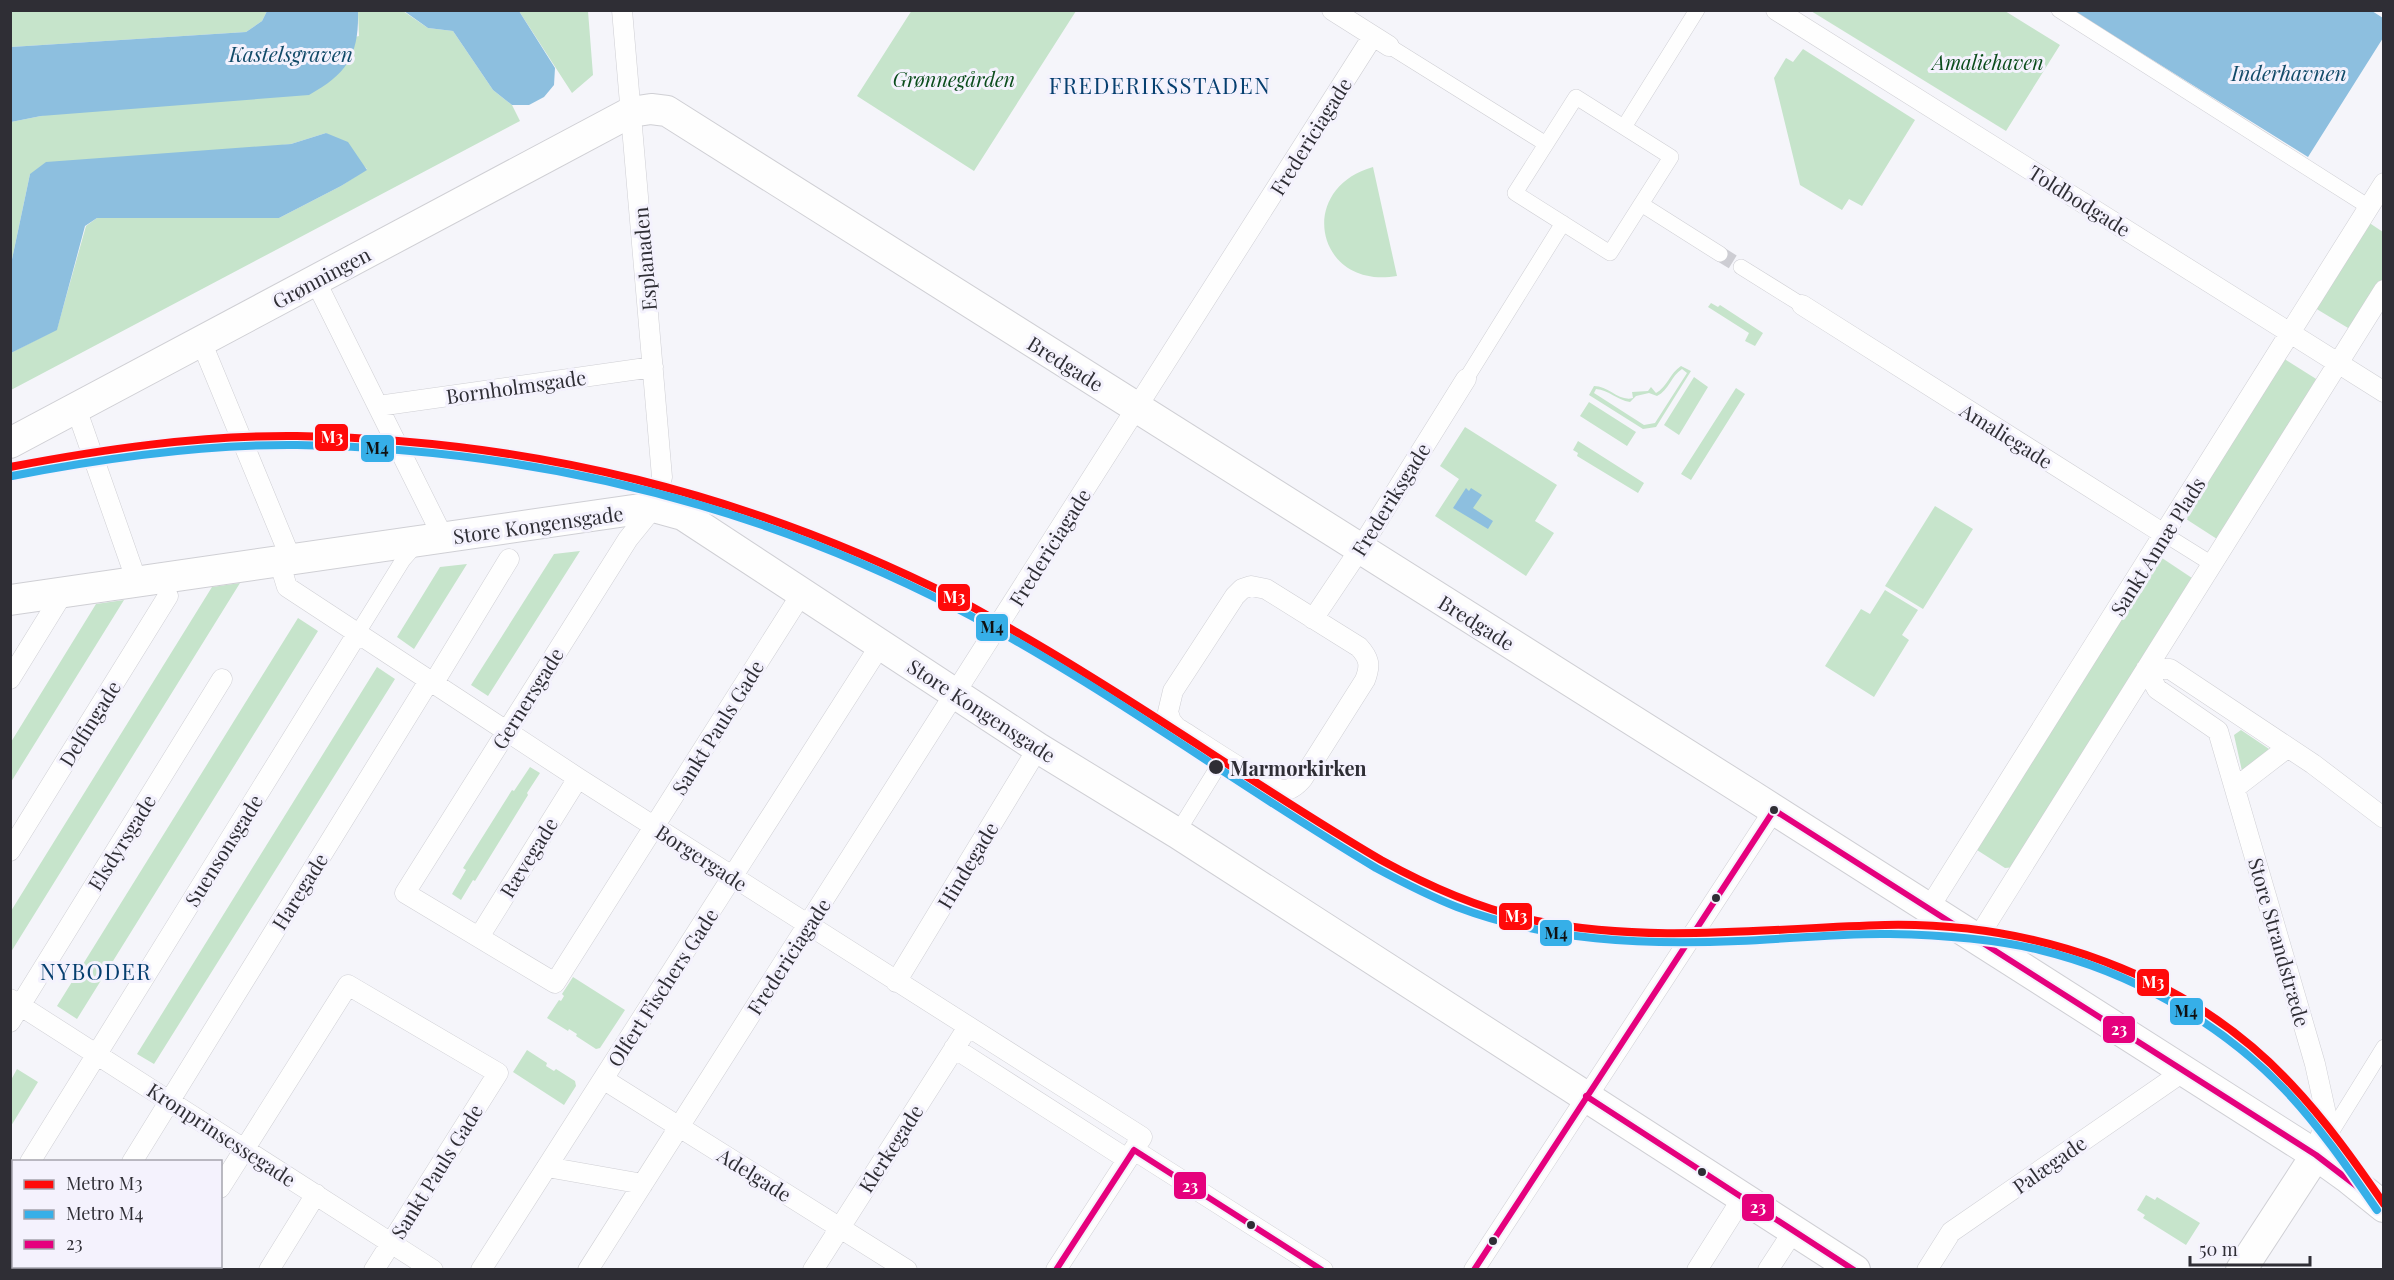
<svg xmlns="http://www.w3.org/2000/svg" width="2394" height="1280" viewBox="0 0 2394 1280" font-family="'Playfair Display',serif">
	<style>
		.green { fill: #c6e4cb; fill-rule: evenodd }
		.water { fill: #8dbfdf }
		.lines { fill: none; stroke-linecap: round; stroke-linejoin: round }
		.pedestrian-tunnel { stroke: #cdcdd3; stroke-width: 15; stroke-dasharray: 15 8; stroke-linecap: butt }
		.pedestrian-casing { stroke: #cfcfd4; stroke-width: 16 }
		.minor-casing { stroke: #cfcfd4; stroke-width: 21 }
		.primary-casing { stroke: #cfcfd4; stroke-width: 32 }
		.pedestrian { stroke: #fefefe; stroke-width: 15 }
		.minor { stroke: #fefefe; stroke-width: 20 }
		.primary { stroke: #fefefe; stroke-width: 30 }
		.bus-1-casing { stroke: #f4f2fd; stroke-width: 10 }
		.bus-1 { stroke: #e5007d; stroke-width: 6 }
		.metro-1-casing { stroke: #f4f2fd; stroke-width: 12 }
		.metro-2-casing { stroke: #f4f2fd; stroke-width: 12 }
		.metro-1 { stroke: #ff0a0a; stroke-width: 8 }
		.metro-2 { stroke: #36afe8; stroke-width: 8 }
		.stop-dot { fill: #2f2e35; stroke: #f4f2fd; stroke-width: 2 }
		.labels { text-anchor: middle; dominant-baseline: central; stroke-width: 6; stroke-linejoin: round; paint-order: stroke }
		.park-label { font-size: 20px; font-style: italic; fill: #0a4c1b; stroke: #f4f2fd }
		.street-label { font-size: 20px; fill: #2f2e35; stroke: #f4f2fd }
		.stop-label { font-size: 20px; font-weight: bold; fill: #2f2e35; stroke: #f4f2fd; text-anchor: start }
		.water-label { font-size: 21px; font-style: italic; fill: #124b69; stroke: #f4f2fd }
		.quarter-label { font-size: 22px; letter-spacing: 1.5px; fill: #063f6f; stroke: #f4f2fd }
		.line-badge { stroke: #f4f2fd; stroke-width: 2 }
		.badge-label { font-size: 16px; text-anchor: middle; font-weight: bold; fill: #fff }
		.pale-badge-label { font-size: 16px; text-anchor: middle; font-weight: bold; fill: #111 }
	</style>
	<rect width="100%" height="100%" fill="#f5f5fa"/>
	<path class="green" d="M912 10 1076 11 974 171 857 96Z
		M11 11H267L262 21 246 32 11 47Z
		M358 11H403L428 28 453 31 493 90 512 105 520 121 11 390V353L57 329 86 226 97 218H279L341 186 367 169 326 133 291 144 30 174 11 264V122L41 116 359 36Z
		M519 11H588L593 75 572 93Z
		M1811 11H2005L2060 45 2006 131Z
		M1803 49 1915 120 1862 206 1849 199 1842 210 1800 185 1774 78 1786 58 1793 62Z
		M1373 167 1397 276C1316 290 1295 189 1373 167Z
		M2368 222 2383 232V282L2353 331 2315 308Z
		M1711 303 1718 307 1720 305 1763 333 1755 346 1745 341 1749 333 1708 307Z
		M2283 358 2321 382 2217 539 2186 519 2184 512Z
		M1681 366 1691 371 1656 427 1643 429 1589 395 1594 386C1609 386 1619 402 1633 398L1632 392 1648 391 1651 387 1656 393C1667 387 1670 373 1681 366ZM1682 369 1687 373 1655 423 1644 425 1594 393 1596 389C1609 390 1617 400 1630 402L1636 396 1649 393 1657 396C1669 390 1671 376 1682 369Z
		M1694 377 1708 387 1679 435 1664 425Z
		M1736 388 1745 394 1691 480 1681 474Z
		M1589 402 1636 432 1627 446 1580 416Z
		M1465 427 1557 485 1535 521 1554 533 1526 576 1435 516 1459 479 1440 466Z
		M1578 441 1644 483 1638 493 1577 456 1578 453 1573 450Z
		M1935 506 1973 529 1923 609 1885 586Z
		M580 551 488 696 471 685 554 554Z
		M2162 558 2192 578 2015 867 2005 868 1977 850V844L2155 559Z
		M467 564 414 649 397 637 440 567Z
		M240 583 11 952V911L212 587Z
		M1885 590 1918 610 1902 635 1909 640 1874 697 1825 666 1861 609 1870 614Z
		M124 600 11 782V742L96 604Z
		M298 618 318 631 77 1019 57 1006Z
		M377 667 395 679 154 1064 137 1054Z
		M2241 730 2272 751 2242 771 2234 735Z
		M530 767 540 773 527 793 528 795 475 881 473 880 461 900 452 894 466 870 463 868 512 790 514 791Z
		M573 977 625 1010 600 1048 596 1049 576 1036 577 1034 569 1029 568 1031 547 1018 559 1000 561 1001 564 996 562 994Z
		M527 1050 547 1063 546 1066 554 1071 556 1069 575 1081 576 1086 564 1105 513 1072Z
		M17 1069 38 1082 11 1126V1080Z
		M2146 1195 2155 1200 2157 1197 2200 1223 2186 1245 2143 1218 2145 1215 2137 1210Z"/>
	<path class="water" d="M267 11H358C359 54 348 74 309 95L41 116 11 122V47L246 32 262 21Z
		M404 11H519L555 68 554 85 544 97 529 105H512L493 90 453 31 428 28Z
		M2074 11H2372L2383 18V38L2308 157Z
		M326 133 348 142 367 170 341 186 279 218H97L85 226 57 330 11 353V264L30 174 46 162 291 144Z
		M1466 488 1469 491 1471 488 1482 495 1473 508 1493 521 1488 529 1453 508Z"/>
	<g class="lines">
		<path class="pedestrian-tunnel" d="M1720 254 1741 267"/>
		<defs>
			<path id="pedestrian" d="M2059 10 2369 207
				M1389 46 1546 144
				M1576 97 1671 157 1610 253 1515 193Z
				M1624 127 1697 10
				M1641 204 1720 254
				M1741 267 1802 305
				M1466 379 1563 223
				M2164 534 2212 564
				M357 634 403 560 417 544
				M1177 833 1224 757
				M2322 1147 2384 1047"/>
			<path id="minor" d="M622 10 662 477 654 507 628 539 405 893 555 983 802 593
				M1332 10 1389 46
				M1776 10 2384 392
				M315 280 443 537
				M1802 305 2164 534
				M201 341 291 559
				M378 406 653 367
				M76 408 137 582
				M279 561 287 587 578 778 1142 1137 1056 1270
				M1251 586 1266 589 1359 647C1369 658 1371 665 1365 680L1303 778C1298 784 1292 790 1284 790 1270 790 1193 737 1176 727L1171 721 1168 712 1173 691 1235 596 1242 589Z
				M1313 619 1360 549 1466 379
				M10 679 63 593
				M433 684 509 559
				M2235 788 2287 748
				M10 851 168 596
				M1929 908 2384 183
				M479 937 578 778
				M1977 939 2384 290
				M896 982 1038 748
				M10 999 433 1270
				M10 1022 222 679
				M954 1048 1127 1159
				M603 1079 907 1270
				M1134 1150 1323 1270
				M2316 1155 2326 1114 2315 1064 2218 731 2157 689 2146 669H2170L2313 764 2384 818
				M30 1162 357 634
				M132 1162 429 681
				M547 1167 643 1184
				M220 1188 348 985 498 1073 374 1270
				M10 1194 14 1189
				M169 1270 171 1266
				M269 1270 316 1194
				M481 1270 881 644
				M588 1270 1373 36
				M813 1270 968 1027
				M1474 1270 1774 810
				M1697 1270 1743 1197
				M1768 1270 1794 1230
				M1927 1270 1951 1232 2184 1071"/>
			<path id="primary" d="M10 443 631 112 651 109 667 111 1751 795 2316 1155 2348 1178 2384 1207
				M10 600 654 507 683 515 1038 748 1177 833 1855 1270
				M2241 1270 2316 1155"/>
		</defs>
		<use href="#pedestrian" class="pedestrian-casing"/>
		<use href="#minor" class="minor-casing"/>
		<use href="#primary" class="primary-casing"/>
		<use href="#pedestrian" class="pedestrian"/>
		<use href="#minor" class="minor"/>
		<use href="#primary" class="primary"/>
		<defs>
			<path id="bus-1" d="M1586 1096 1854 1270
				M1134 1150 1322 1270
				M1056 1270 1134 1150
				M1474 1270 1774 810 2316 1155 2384 1207"/>
		</defs>
		<use href="#bus-1" class="bus-1-casing"/>
		<use href="#bus-1" class="bus-1"/>
		<defs>
			<path id="metro-1" d="M10 467C104 449 201 435 297 436 532 440 749 494 959 600 981 611 1002 624 1023 636 1145 706 1260 789 1381 860 1430 887 1481 910 1537 921 1652 944 1769 928 1885 925 2034 922 2188 973 2291 1084 2326 1121 2355 1162 2384 1204"/>
			<path id="metro-2" d="M12 476C105 458 202 444 297 445 528 449 751 502 956 608 1102 684 1235 784 1376 868 1402 882 1429 896 1457 907 1547 941 1643 945 1738 941 1789 939 1839 933 1890 934 1940 935 1991 938 2040 950 2131 972 2220 1022 2285 1090 2320 1127 2348 1168 2377 1210"/>
		</defs>
		<use href="#metro-1" class="metro-1-casing"/>
		<use href="#metro-2" class="metro-2-casing"/>
		<use href="#metro-1" class="metro-1"/>
		<use href="#metro-2" class="metro-2"/>
	</g>
	<g class="stop-dot">
		<circle cx="1216" cy="767" r="8"/>
		<circle cx="1774" cy="810" r="5"/>
		<circle cx="1716" cy="898" r="5"/>
		<circle cx="1702" cy="1172" r="5"/>
		<circle cx="1251" cy="1225" r="5"/>
		<circle cx="1493" cy="1241" r="5"/>
	</g>
	<g class="labels">
		<g class="park-label">
			<text x="1988" y="61">Amaliehaven</text>
			<text x="954" y="78">Grønnegården</text>
		</g>
		<g class="street-label">
			<text transform="translate(1310 136) rotate(-58)">Fredericiagade</text>
			<text transform="translate(2080 200) rotate(32)">Toldbodgade</text>
			<text transform="translate(644 259) rotate(-95)">Esplanaden</text>
			<text transform="translate(321 277) rotate(-28)">Grønningen</text>
			<text transform="translate(1066 363) rotate(32)">Bredgade</text>
			<text transform="translate(516 386) rotate(-8)">Bornholmsgade</text>
			<text transform="translate(2007 435) rotate(32)">Amaliegade</text>
			<text transform="translate(1390 499) rotate(-58)">Frederiksgade</text>
			<text transform="translate(538 524) rotate(-8)">Store Kongensgade</text>
			<text transform="translate(2157 546) rotate(-58)">Sankt Annæ Plads</text>
			<text transform="translate(1049 547) rotate(-58)">Fredericiagade</text>
			<text transform="translate(1477 622) rotate(32)">Bredgade</text>
			<text transform="translate(527 698) rotate(-58)">Gernersgade</text>
			<text transform="translate(982 710) rotate(33)">Store Kongensgade</text>
			<text transform="translate(89 723) rotate(-58)">Delfingade</text>
			<text transform="translate(717 727) rotate(-58)">Sankt Pauls Gade</text>
			<text transform="translate(121 842) rotate(-58)">Elsdyrsgade</text>
			<text transform="translate(223 850) rotate(-58)">Suensonsgade</text>
			<text transform="translate(528 857) rotate(-58)">Rævegade</text>
			<text transform="translate(702 857) rotate(33)">Borgergade</text>
			<text transform="translate(967 865) rotate(-59)">Hindegade</text>
			<text transform="translate(299 891) rotate(-58)">Haregade</text>
			<text transform="translate(2280 942) rotate(74)">Store Strandstræde</text>
			<text transform="translate(788 956) rotate(-57)">Fredericiagade</text>
			<text transform="translate(662 987) rotate(-57)">Olfert Fischers Gade</text>
			<text transform="translate(222 1134) rotate(33)">Kronprinsessegade</text>
			<text transform="translate(890 1148) rotate(-57)">Klerkegade</text>
			<text transform="translate(2049 1164) rotate(-35)">Palægade</text>
			<text transform="translate(436 1171) rotate(-58)">Sankt Pauls Gade</text>
			<text transform="translate(755 1174) rotate(32)">Adelgade</text>
		</g>
		<g class="stop-label">
			<text x="1230" y="767">Marmorkirken</text>
		</g>
		<g class="water-label">
			<text x="291" y="53">Kastelsgraven</text>
			<text x="2289" y="72">Inderhavnen</text>
		</g>
		<g class="quarter-label">
			<text x="1160" y="85">FREDERIKSSTADEN</text>
			<text x="96" y="971">NYBODER</text>
		</g>
	</g>
	<g class="line-badge">
		<rect x="314" y="423" width="35" height="29" rx="6" fill="#ff0a0a"/>
		<rect x="360" y="434" width="35" height="29" rx="6" fill="#36afe8"/>
		<rect x="937" y="583" width="34" height="29" rx="6" fill="#ff0a0a"/>
		<rect x="975" y="613" width="34" height="29" rx="6" fill="#36afe8"/>
		<rect x="1498" y="902" width="35" height="29" rx="6" fill="#ff0a0a"/>
		<rect x="1539" y="919" width="34" height="28" rx="6" fill="#36afe8"/>
		<rect x="2136" y="968" width="34" height="29" rx="6" fill="#ff0a0a"/>
		<rect x="2169" y="997" width="35" height="29" rx="6" fill="#36afe8"/>
		<rect x="2102" y="1015" width="34" height="29" rx="6" fill="#e5007d"/>
		<rect x="1173" y="1171" width="34" height="29" rx="6" fill="#e5007d"/>
		<rect x="1741" y="1193" width="34" height="29" rx="6" fill="#e5007d"/>
	</g>
	<g class="badge-label">
		<text x="332" y="443">M3</text>
		<text x="954" y="603">M3</text>
		<text x="1516" y="922">M3</text>
		<text x="2153" y="988">M3</text>
		<text x="2119" y="1035">23</text>
		<text x="1190" y="1192">23</text>
		<text x="1758" y="1213">23</text>
	</g>
	<g class="pale-badge-label">
		<text x="377" y="454">M4</text>
		<text x="992" y="633">M4</text>
		<text x="1556" y="939">M4</text>
		<text x="2186" y="1017">M4</text>
	</g>
	<rect width="2394" height="1280" fill="none" stroke="#2f2e35" stroke-width="24"/>
	<rect x="12" y="1160" width="210" height="108" fill="#f4f2fd" stroke="#a5a4ad" stroke-width="1.5"/>
	<rect x="24" y="1180" width="30" height="9" fill="#ff0a0a" stroke="#a5a4ad" stroke-width="1.5"/>
	<text x="66" y="1190" font-size="18" fill="#2f2e35">Metro M3</text>
	<rect x="24" y="1210" width="30" height="9" fill="#36afe8" stroke="#a5a4ad" stroke-width="1.5"/>
	<text x="66" y="1220" font-size="18" fill="#2f2e35">Metro M4</text>
	<rect x="24" y="1240" width="30" height="9" fill="#e5007d" stroke="#a5a4ad" stroke-width="1.5"/>
	<text x="66" y="1250" font-size="18" fill="#2f2e35">23</text>
	<path d="M2190 1256v9h120v-9" fill="none" stroke="#2f2e35" stroke-width="3"/>
	<text x="2199" y="1256" font-size="18" fill="#2f2e35" stroke="#f4f2fd" stroke-width="4.5" paint-order="stroke">50 m</text>
</svg>
